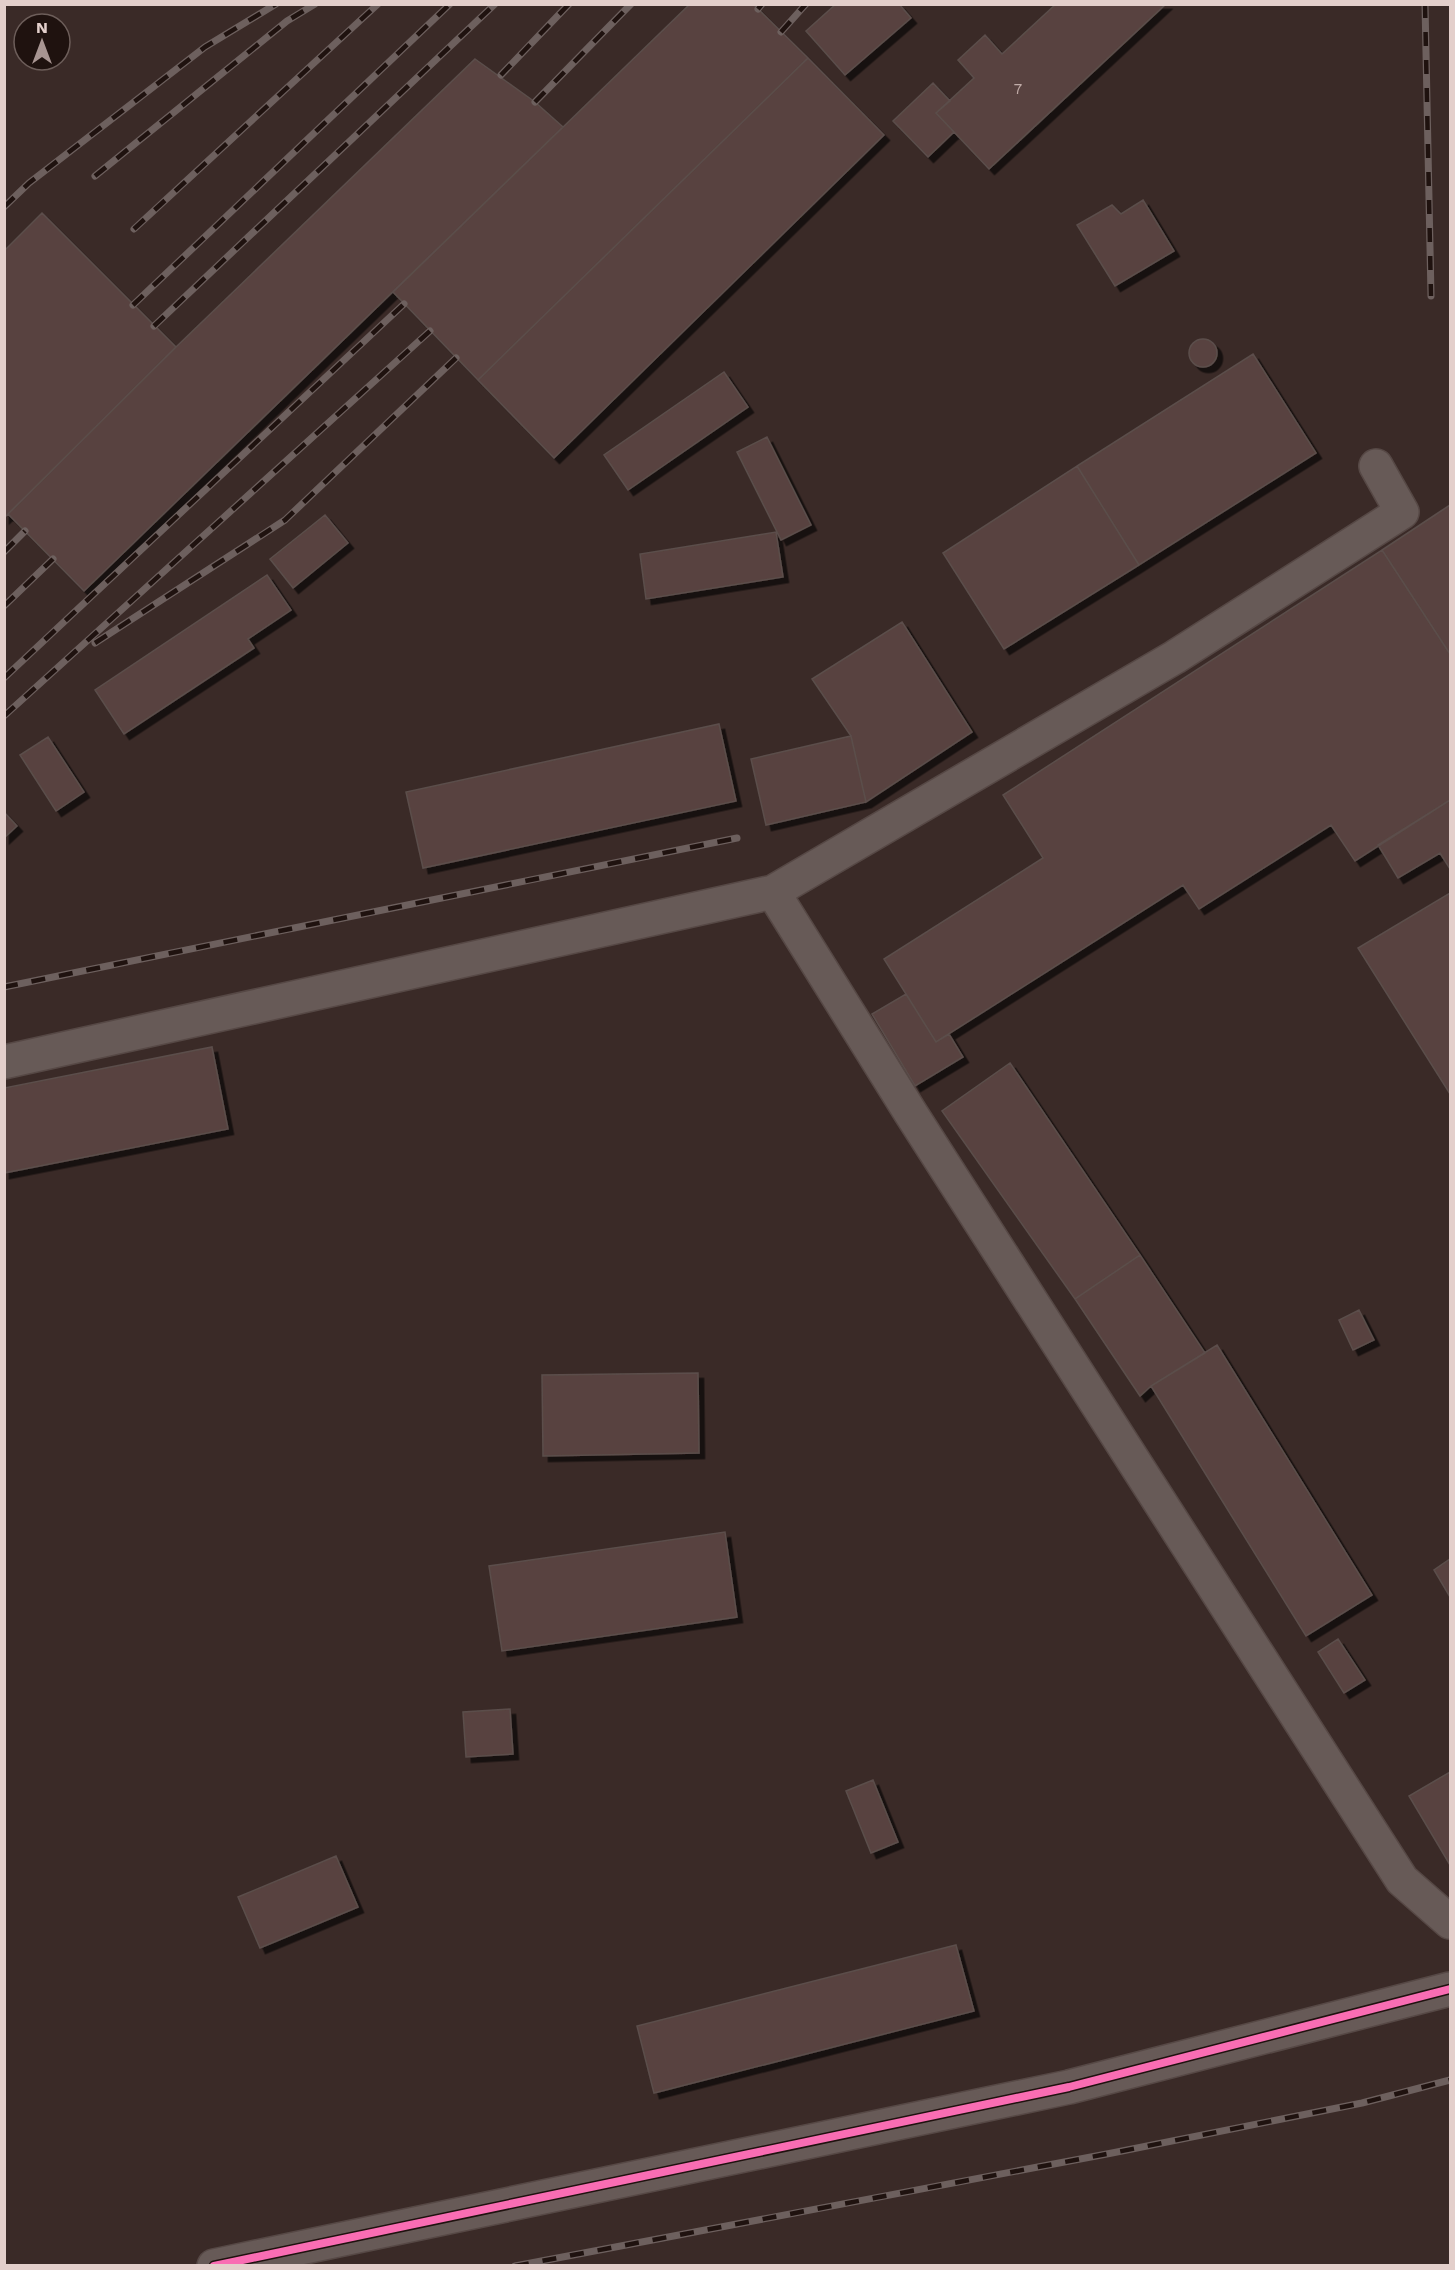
<svg xmlns="http://www.w3.org/2000/svg" width="1455" height="2270" viewBox="0 0 1455 2270" font-family="'Work Sans',sans-serif">
	<style>
		.building { fill: #58433f; stroke: #5b4e4b; stroke-width: 1.5; filter: url(#shadow) }
		.lines { fill: none; stroke-linecap: round; stroke-linejoin: round }
		.minor-casing { stroke: #564845; stroke-width: 36 }
		.minor { stroke: #675a57; stroke-width: 33 }
		.rail-casing { stroke: #6d605e; stroke-width: 7 }
		.rail { stroke: #1f120f; stroke-width: 4.5; stroke-dasharray: 14; stroke-linecap: butt }
		.cycleway-casing { stroke: #1f120f; stroke-width: 11 }
		.cycleway { stroke: #f96db3; stroke-width: 8 }
		.labels { text-anchor: middle; dominant-baseline: central; stroke-width: 4.5; stroke-linejoin: round; paint-order: stroke }
		.number-label { font-size: 15px; fill: #c0aca8 }
	</style>
	<defs>
		<filter id="shadow"><feDropShadow dx="5.5" dy="5.5" stdDeviation="0" flood-color="#0009"/></filter>
	</defs>
	<rect width="100%" height="100%" fill="#3a2a27"/>
	<path class="building" d="M690 4H753L808 58 478 380 393 292Z
		M836 4H899L911 18 845 75 806 31Z
		M1056 4H1166L989 169 936 113 974 78 958 60 985 35 1002 54Z
		M808 58 884 135 554 458 478 380Z
		M475 59 535 102 563 127 84 591 8 514 176 347Z
		M933 83 950 101 936 113 954 132 928 157 893 121Z
		M1143 200 1174 251 1115 286 1077 225 1112 205 1121 214Z
		M42 213 176 347 4 518V251Z
		M1189 353a14 14 0 1 1 28 0a14 14 0 1 1-28 0Z
		M1253 354 1316 453 1139 565 1077 466Z
		M724 372 748 407 628 490 604 455Z
		M767 437 811 525 781 540 737 452Z
		M1077 466 1139 565 1004 649 943 553Z
		M1450 505V654L1382 550Z
		M325 515 348 543 293 588 270 559Z
		M776 532 783 577 646 599 640 554Z
		M1382 550 1450 654V800L1355 861 1331 825 1199 909 1183 885 936 1042 884 959 1043 858 1003 795Z
		M267 575 291 610 248 639 254 648 124 734 95 690Z
		M902 622 972 732 866 802 851 736 812 679Z
		M719 724 736 801 423 868 406 792Z
		M851 736 866 802 766 825 751 759Z
		M48 737 84 792 56 811 20 755Z
		M1450 800V869L1440 853 1398 878 1378 845Z
		M4 812 17 826 4 838Z
		M1450 893V1094L1358 948Z
		M906 994 936 1042 949 1034 963 1057 915 1086 872 1014Z
		M212 1047 228 1129 4 1173V1088Z
		M1010 1063 1140 1255 1075 1299 942 1111Z
		M1140 1255 1205 1353 1151 1386 1140 1396 1075 1299Z
		M1359 1310 1374 1340 1353 1350 1339 1320Z
		M1217 1345 1372 1595 1306 1636 1151 1386Z
		M698 1373 699 1453 543 1456 542 1375Z
		M725 1532 737 1617 502 1651 489 1566Z
		M1450 1559V1597L1434 1570Z
		M1338 1639 1365 1680 1344 1693 1318 1652Z
		M510 1709 513 1754 466 1757 463 1712Z
		M1450 1772V1865L1409 1796Z
		M873 1780 898 1842 871 1853 846 1791Z
		M336 1856 358 1907 260 1948 238 1897Z
		M956 1945 974 2011 654 2093 637 2026Z"/>
	<g class="lines">
		<defs>
			<path id="minor" d="M773 892 910 1112 1402 1880 1450 1922
				M4 1062 773 892 1175 657 1402 512 1376 466
				M214 2266 1069 2087 1450 1989"/>
		</defs>
		<use href="#minor" class="minor-casing"/>
		<use href="#minor" class="minor"/>
		<defs>
			<path id="rail" d="M1425 4 1431 296
				M758 9 762 4
				M781 32 806 4
				M501 75 569 4
				M535 102 631 4
				M95 176 287 21 315 4
				M4 207 29 183 205 47 276 4
				M134 229 378 4
				M133 305 450 4
				M154 326 495 4
				M4 552 25 531
				M4 606 53 559
				M95 643 285 520 456 358
				M4 678 404 304
				M4 716 430 331
				M4 987 737 838
				M515 2266 1112 2153 1362 2103 1450 2080"/>
		</defs>
		<use href="#rail" class="rail-casing"/>
		<use href="#rail" class="rail"/>
		<defs>
			<path id="cycleway" d="M214 2266 1069 2087 1450 1989"/>
		</defs>
		<use href="#cycleway" class="cycleway-casing"/>
		<use href="#cycleway" class="cycleway"/>
	</g>
	<g class="labels">
		<g class="number-label">
			<text x="1018" y="89">7</text>
		</g>
	</g>
	<rect width="1455" height="2270" fill="none" stroke="#e3cfcb" stroke-width="12"/>
	<g transform="translate(42 42)"><circle r="28" fill="#1f120f" stroke="#6d5e5a" stroke-width="1.5"/>
	<path d="M0-4.5L10 22L0 15L-10 22Z" fill="#a89592"/>
	<text y="-9" font-size="16" font-weight="bold" text-anchor="middle" fill="#e3cfcb">N</text>
	</g>
</svg>
